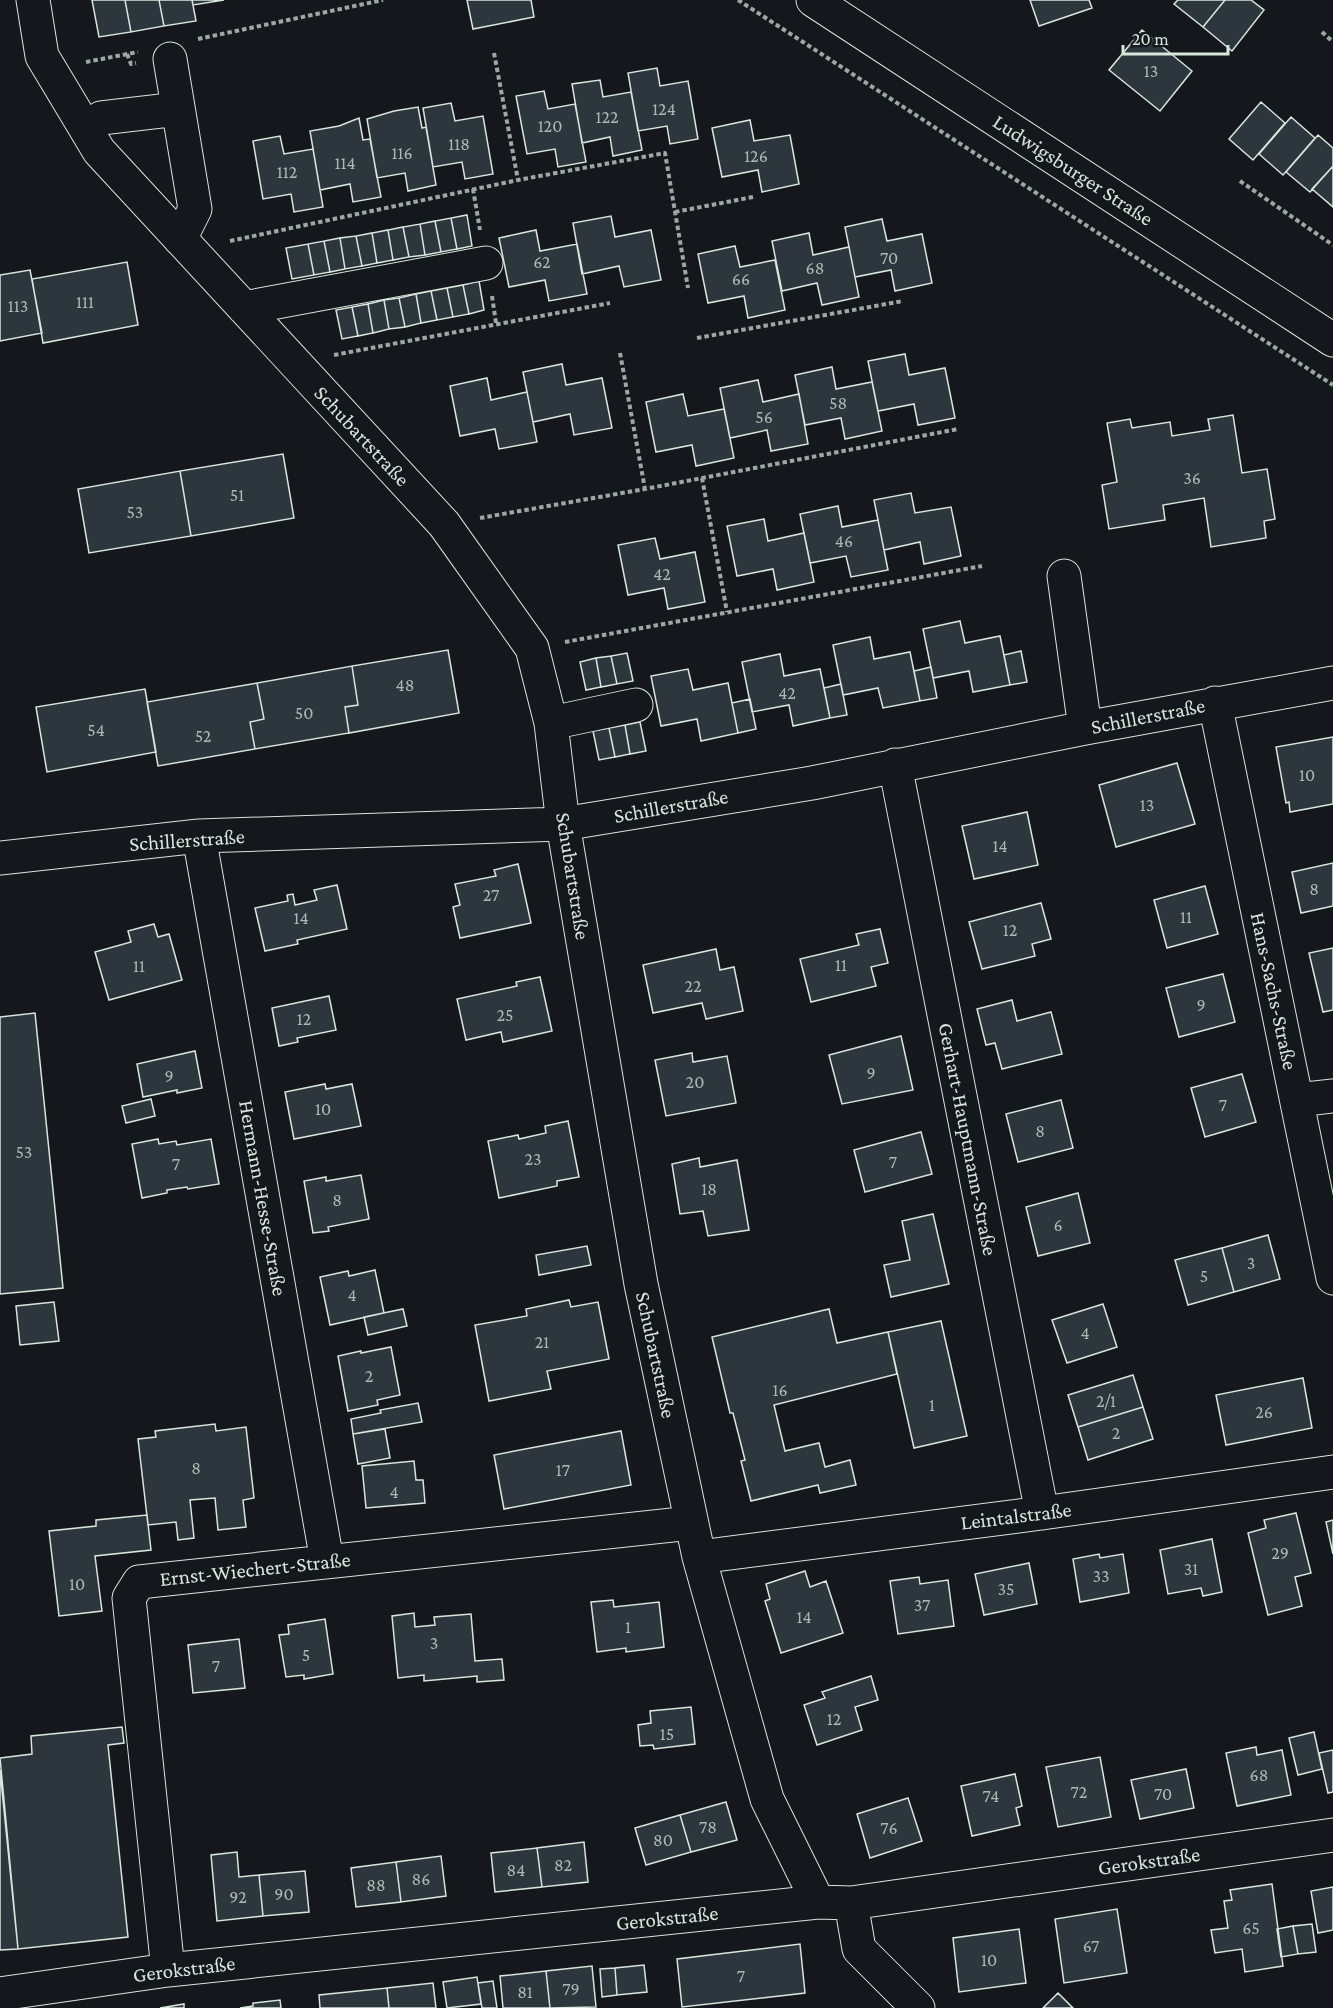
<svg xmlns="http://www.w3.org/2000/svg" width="1333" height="2008" viewBox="0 0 1333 2008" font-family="'Crimson Pro',serif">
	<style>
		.building { fill: #2c363c; stroke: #d8e6dc; stroke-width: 1.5 }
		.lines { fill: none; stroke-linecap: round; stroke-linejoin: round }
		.minor-casing { stroke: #d8e6dc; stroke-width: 35 }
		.path { stroke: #9da8a2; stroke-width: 4; stroke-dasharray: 4.5 3; stroke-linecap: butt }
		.minor { stroke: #14181c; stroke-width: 33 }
		.labels { text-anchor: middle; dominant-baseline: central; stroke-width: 4.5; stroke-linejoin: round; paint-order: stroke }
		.number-label { font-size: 18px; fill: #adbab4 }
		.street-label { font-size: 21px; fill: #d8e6dc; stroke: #14181c }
	</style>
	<rect width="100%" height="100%" fill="#14181c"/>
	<path class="building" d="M92 0H125L131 32 99 37Z
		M125 0H159L164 26 131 32Z
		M159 0H192L196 21 164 26Z
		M192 0H224L193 5Z
		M467 0H531L534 17 473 29Z
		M1030 0H1089L1092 8 1039 26Z
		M1178 0H1225L1203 27 1174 4Z
		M1225 0H1251L1264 10 1232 51 1203 27Z
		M1142 30 1192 71 1160 111 1109 70Z
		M657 68 660 86 688 81 698 139 670 144 667 126 638 131 628 73Z
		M600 80 603 97 631 92 642 150 613 156 610 137 582 143 572 84Z
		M544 91 548 109 575 104 586 162 558 167 555 149 527 154 516 96Z
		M1261 102 1285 123 1253 160 1229 139Z
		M451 103 455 121 483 116 493 174 465 179 462 162 433 167 423 108Z
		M418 107 422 128 426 127 436 185 408 191 405 173 377 178 367 119 394 111Z
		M1291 117 1315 138 1283 175 1259 154Z
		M359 118 363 140 370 139 381 197 353 202 350 184 320 190 310 131 339 126Z
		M750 120 754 141 790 135 799 184 762 192 758 170 722 177 712 128Z
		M1318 135 1333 148V166L1310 192 1286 172Z
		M280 136 284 154 313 149 323 207 294 212 291 194 263 199 253 141Z
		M1333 166V207L1312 189Z
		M467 215 472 246 457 249 451 218Z
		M611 216 615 237 651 230 661 280 624 287 619 266 582 274 573 223Z
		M451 218 457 249 441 252 435 221Z
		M882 219 887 241 922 234 932 283 895 291 891 270 855 277 845 227Z
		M435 221 441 252 425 255 420 224Z
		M420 224 425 255 409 257 403 227Z
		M403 227 409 257 393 260 388 230Z
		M388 230 393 260 377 263 372 233Z
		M536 230 540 251 577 244 587 294 549 301 545 280 509 287 499 238Z
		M372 233 377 263 362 266 356 236Z
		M809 233 813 255 849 247 859 297 822 305 817 283 782 291 772 241Z
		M356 236 362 266 345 269 340 238Z
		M340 238 345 269 330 272 324 241Z
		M324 241 330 272 314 275 308 244Z
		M308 244 314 275 292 279 286 248Z
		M735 246 740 267 775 260 785 310 748 318 744 296 708 303 698 254Z
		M127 262 138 325 43 343 32 279Z
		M30 270 42 333 0 341V275Z
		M479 281 484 310 469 314 463 285Z
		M463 285 469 314 453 317 447 288Z
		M447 288 453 317 437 320 431 291Z
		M431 291 437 320 421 323 416 294Z
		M416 294 421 323 405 327 399 298Z
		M399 298 405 327 389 329 384 300Z
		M384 300 389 329 373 333 368 304Z
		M368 304 373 333 358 336 352 307Z
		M352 307 358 336 342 339 336 310Z
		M905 354 909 375 945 368 955 418 918 425 914 404 878 411 868 361Z
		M562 364 566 385 602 378 612 428 574 435 570 414 533 422 523 372Z
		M832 367 836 389 872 382 882 431 845 439 841 418 805 425 795 375Z
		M487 378 491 400 527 392 537 442 499 449 495 429 460 436 450 386Z
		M758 380 763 402 799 394 808 444 771 451 767 430 730 438 720 388Z
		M683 394 688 416 724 409 734 458 696 466 692 445 656 452 646 402Z
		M1233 415 1242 473 1267 469 1275 519 1264 521 1266 538 1211 547 1204 498 1163 505 1165 520 1109 529 1102 485 1117 482 1107 423 1130 419 1132 428 1170 422 1172 436 1210 430 1208 419Z
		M283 454 294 518 191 536 180 471Z
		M180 471 191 536 89 553 78 489Z
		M911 493 915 513 951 507 961 556 924 564 920 542 884 550 874 500Z
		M838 506 842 527 878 520 888 570 851 577 846 556 810 563 800 514Z
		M764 519 768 541 804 533 814 582 777 590 773 569 737 576 727 526Z
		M655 538 660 559 695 552 705 602 668 609 664 588 628 595 618 545Z
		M960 621 965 643 1000 636 1010 685 973 692 969 671 933 678 923 629Z
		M870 637 874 659 910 652 920 701 883 708 878 688 843 695 833 645Z
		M448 650 459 713 349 733 345 707 358 705 352 666Z
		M1021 651 1027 682 1010 685 1004 655Z
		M627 653 633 681 617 684 611 656Z
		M780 654 784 676 820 669 830 718 793 726 789 705 752 712 742 662Z
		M611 656 617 684 601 687 596 658Z
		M596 658 601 687 586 690 580 662Z
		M352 666 358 705 345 707 349 733 255 749 250 722 264 719 257 683Z
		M931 667 937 698 920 701 914 671Z
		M688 669 693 690 728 683 738 733 701 741 697 719 661 726 651 676Z
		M257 683 264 719 250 722 255 749 158 766 147 702Z
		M841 684 847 715 830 718 824 688Z
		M145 689 156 752 47 772 36 707Z
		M750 699 756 729 738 733 732 703Z
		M640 722 646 751 630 754 625 725Z
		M625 725 630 754 615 757 609 728Z
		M609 728 615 757 599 760 593 731Z
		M1333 737V804L1290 812 1289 802 1286 803 1276 747Z
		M1177 763 1195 824 1116 847 1099 785Z
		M1027 812 1038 865 974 879 962 826Z
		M1333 863V906L1301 913 1292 872Z
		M518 864 531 923 460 938 453 907 460 905 455 884 496 876 494 870Z
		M337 885 347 929 297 940 298 944 265 951 255 908 288 901 287 895 293 894 295 905 317 900 314 890Z
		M1205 886 1218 934 1167 948 1154 900Z
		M1041 903 1051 939 1032 944 1035 956 982 969 969 922Z
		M154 924 158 937 169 934 182 980 109 1000 95 952 131 942 128 931Z
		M880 929 888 963 871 967 876 986 811 1002 800 959 859 945 856 934Z
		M1333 948V1010L1323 1012 1309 953Z
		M716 949 720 970 734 967 743 1011 706 1019 702 1003 653 1013 643 965Z
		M1223 974 1235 1022 1179 1037 1166 988Z
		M540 977 552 1031 503 1042 501 1032 466 1040 457 999 517 986 516 982Z
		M329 996 336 1030 297 1038 298 1042 279 1046 272 1008Z
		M1012 1000 1017 1021 1051 1012 1062 1054 1002 1069 995 1043 986 1045 977 1009Z
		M35 1013 63 1288 0 1294V1017Z
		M901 1036 913 1090 842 1104 829 1055Z
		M195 1051 202 1088 177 1093V1090L143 1097 137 1064Z
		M692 1053 693 1062 727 1056 736 1103 666 1116 655 1060Z
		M1242 1074 1256 1122 1205 1137 1191 1088Z
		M325 1084 326 1089 352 1084 361 1126 294 1139 285 1092Z
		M151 1099 155 1116 126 1123 122 1106Z
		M1061 1100 1073 1148 1018 1162 1006 1114Z
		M568 1121 579 1177 557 1181V1186L499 1198 488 1141 518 1135 519 1139 546 1133 545 1126Z
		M921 1132 932 1174 865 1192 854 1150Z
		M158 1139 159 1144 176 1141 177 1145 211 1139 219 1184 188 1189 187 1187 167 1190V1193L142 1198 132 1144Z
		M699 1158 700 1167 737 1160 749 1230 708 1236 703 1211 680 1214 672 1164Z
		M361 1175 369 1219 328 1227 329 1231 313 1233 304 1181 326 1177V1181Z
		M1078 1193 1090 1243 1038 1256 1026 1207Z
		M933 1214 949 1284 891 1297 884 1265 910 1260 902 1221Z
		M1268 1235 1280 1279 1234 1292 1222 1248Z
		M587 1246 591 1265 539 1275 536 1255Z
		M1222 1248 1234 1292 1188 1305 1175 1260Z
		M375 1270 384 1313 330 1325 320 1277 348 1271 349 1276Z
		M569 1300 571 1307 598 1302 609 1359 547 1371 551 1389 489 1401 475 1325 527 1316 526 1309Z
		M54 1302 59 1341 20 1345 16 1306Z
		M1103 1304 1117 1347 1067 1363 1052 1320Z
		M403 1309 407 1326 368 1335 364 1317Z
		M829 1309 837 1343 888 1332 897 1374 774 1405 785 1451 819 1443 825 1467 850 1460 856 1485 820 1493 818 1485 751 1501 741 1461 745 1460 733 1413H730L712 1337Z
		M941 1321 967 1436 914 1448 888 1332Z
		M391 1347 400 1395 377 1400 378 1405 348 1411 338 1356 361 1351V1353Z
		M1133 1375 1143 1407 1078 1427 1068 1395Z
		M1303 1378 1312 1428 1226 1445 1216 1395Z
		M418 1403 422 1422 353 1434 351 1419 381 1413 380 1410Z
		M1143 1407 1153 1439 1088 1460 1078 1427Z
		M215 1424 216 1431 246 1427 254 1498 243 1500 246 1527 218 1530 215 1498 190 1500 194 1538 178 1540 176 1522 148 1525 138 1439 156 1437 155 1431Z
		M385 1429 390 1458 358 1464 353 1434Z
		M621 1431 631 1485 504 1509 494 1455Z
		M414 1461 416 1480H423L425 1503 366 1508 362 1466Z
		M1296 1513 1311 1573 1295 1577 1302 1606 1268 1615 1248 1533 1266 1528 1264 1520Z
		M147 1515 151 1550 95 1556 102 1611 59 1616 49 1531 96 1526V1520Z
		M1333 1520V1554L1326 1522Z
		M1212 1539 1222 1592 1203 1596 1201 1588 1168 1594 1160 1550Z
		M1099 1554 1100 1558 1123 1554 1129 1593 1080 1602 1073 1559Z
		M1029 1563 1037 1604 984 1615 975 1574Z
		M805 1571 810 1587 826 1581 843 1633 781 1653 765 1601 770 1599 766 1584Z
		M919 1577 920 1584 948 1580 954 1626 898 1634 890 1581Z
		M613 1600 614 1607 659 1602 664 1647 626 1652V1648L597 1652 591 1602Z
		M414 1613 415 1627 435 1625 434 1617 471 1614 475 1661 502 1659 504 1680 477 1682V1676L424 1681V1675L398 1678 392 1616Z
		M325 1619 333 1674 304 1679V1675L286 1677 279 1635 289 1634 288 1625Z
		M239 1639 245 1688 193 1693 188 1645Z
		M871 1676 878 1700 855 1707 862 1730 817 1745 804 1705 825 1698 822 1692Z
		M691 1707 695 1744 654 1749 653 1745 640 1746 638 1725 651 1723 650 1711Z
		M122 1727 124 1743 108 1745 128 1937 18 1949 0 1758 32 1754 31 1736Z
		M1314 1732 1322 1769 1298 1775 1289 1738Z
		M1256 1747 1257 1755 1282 1750 1291 1795 1237 1806 1226 1753Z
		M1333 1750V1792L1328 1793 1319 1753Z
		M1100 1757 1111 1817 1058 1827 1046 1767Z
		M1186 1769 1194 1808 1140 1819 1131 1780Z
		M0 1770 18 1949 0 1950Z
		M1015 1774 1022 1806 1016 1808 1020 1825 972 1836 961 1786Z
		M908 1798 922 1841 870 1858 857 1814Z
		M726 1802 737 1840 691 1852 680 1815Z
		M680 1815 691 1852 646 1865 635 1828Z
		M584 1842 588 1882 542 1887 537 1848Z
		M537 1848 542 1887 495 1892 491 1853Z
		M237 1852 239 1877 259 1875 263 1916 217 1921 211 1855Z
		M441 1856 446 1896 401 1902 396 1862Z
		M396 1862 401 1902 356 1907 351 1868Z
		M305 1871 309 1912 263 1916 259 1875Z
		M1272 1884 1283 1966 1245 1972 1242 1949 1215 1953 1211 1930 1228 1928 1224 1901 1232 1900 1230 1890Z
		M1333 1887V1930L1318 1933 1311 1891Z
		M1117 1909 1127 1973 1064 1983 1055 1919Z
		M1312 1924 1316 1952 1298 1954 1293 1926Z
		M1293 1926 1298 1954 1281 1957 1277 1929Z
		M1019 1929 1026 1983 959 1992 953 1938Z
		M800 1944 805 1993 682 2007 677 1959Z
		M644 1965 647 1992 617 1995 615 1968Z
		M592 1966 596 2007 550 2008 546 1971Z
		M615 1968 617 1995 602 1997 600 1969Z
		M546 1971 550 2008H503L500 1976Z
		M477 1977 481 2004 447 2008 443 1982Z
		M493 1981 497 2008H482L478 1983Z
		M433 1983 436 2008H389L387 1988Z
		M387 1988 389 2008H320L319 1995Z
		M1058 1993 1073 2008H1043Z
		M280 2000 281 2008H240L253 2006V2003Z
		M184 2004V2008H160Z"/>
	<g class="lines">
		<defs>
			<path id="minor" d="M33 0 42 56 99 151 444 524 532 648 551 723 563 824 641 1284 699 1557 767 1799 818 1902
				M813 0 1333 340
				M170 59 195 209 180 239
				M101 118 178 109
				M244 308 486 263
				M1064 576 1085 728
				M1215 703 1333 1278
				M551 723 636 705
				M895 765 1042 1513
				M199 836 327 1561
				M0 858 199 836 563 824 812 783 1085 728 1333 683
				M1297 1100 1333 1096
				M699 1557 1042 1513 1333 1472
				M851 1903 859 1949 918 2008
				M168 1970 129 1598 139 1582 691 1523
				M0 1994 168 1970 818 1902 851 1903 1333 1835"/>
		</defs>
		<use href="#minor" class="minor-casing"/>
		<path class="path" d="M738 0 1333 385
			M1322 32 1333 42
			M198 39 383 0
			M494 53 518 180
			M127 54 131 64 136 63
			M86 62 138 52
			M1240 181 1333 245
			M473 189 480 230
			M675 212 753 197
			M230 241 518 180 665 153 688 288
			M492 296 496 323
			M697 338 903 301
			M620 353 645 489
			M334 355 610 303
			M702 478 727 612
			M480 518 645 489 958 429
			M565 642 982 566"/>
		<use href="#minor" class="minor"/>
	</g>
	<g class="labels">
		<g class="number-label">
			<text x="1151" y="71">13</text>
			<text x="664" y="109">124</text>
			<text x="607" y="117">122</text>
			<text x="550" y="126">120</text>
			<text x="459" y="144">118</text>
			<text x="402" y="153">116</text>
			<text x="756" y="156">126</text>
			<text x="345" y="163">114</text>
			<text x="287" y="172">112</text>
			<text x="889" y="258">70</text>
			<text x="542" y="262">62</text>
			<text x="815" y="268">68</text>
			<text x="741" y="279">66</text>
			<text x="85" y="302">111</text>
			<text x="18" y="306">113</text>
			<text x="838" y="403">58</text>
			<text x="764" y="417">56</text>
			<text x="1192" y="478">36</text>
			<text x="237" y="495">51</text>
			<text x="135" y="512">53</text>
			<text x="844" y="541">46</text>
			<text x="662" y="574">42</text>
			<text x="405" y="685">48</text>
			<text x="787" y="693">42</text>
			<text x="304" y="713">50</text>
			<text x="96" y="730">54</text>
			<text x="203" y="736">52</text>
			<text x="1307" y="775">10</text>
			<text x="1147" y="805">13</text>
			<text x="1000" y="846">14</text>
			<text x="1314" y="889">8</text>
			<text x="491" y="895">27</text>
			<text x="1186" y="917">11</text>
			<text x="301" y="918">14</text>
			<text x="1010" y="930">12</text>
			<text x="841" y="965">11</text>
			<text x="139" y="966">11</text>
			<text x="693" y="986">22</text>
			<text x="1201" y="1005">9</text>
			<text x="505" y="1015">25</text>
			<text x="304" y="1019">12</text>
			<text x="871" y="1073">9</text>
			<text x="169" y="1076">9</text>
			<text x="695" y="1082">20</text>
			<text x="1223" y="1105">7</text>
			<text x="323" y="1109">10</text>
			<text x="1040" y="1131">8</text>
			<text x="24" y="1152">53</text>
			<text x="533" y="1159">23</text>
			<text x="893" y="1162">7</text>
			<text x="176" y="1164">7</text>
			<text x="709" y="1189">18</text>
			<text x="337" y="1200">8</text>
			<text x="1058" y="1225">6</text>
			<text x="1251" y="1263">3</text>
			<text x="1204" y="1276">5</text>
			<text x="352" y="1295">4</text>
			<text x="1085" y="1333">4</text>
			<text x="542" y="1342">21</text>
			<text x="369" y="1376">2</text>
			<text x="780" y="1390">16</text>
			<text x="1106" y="1401">2/1</text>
			<text x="932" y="1405">1</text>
			<text x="1264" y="1412">26</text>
			<text x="1116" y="1433">2</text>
			<text x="196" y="1468">8</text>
			<text x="563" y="1470">17</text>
			<text x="394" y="1492">4</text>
			<text x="1280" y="1553">29</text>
			<text x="1191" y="1569">31</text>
			<text x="1101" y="1576">33</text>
			<text x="77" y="1584">10</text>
			<text x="1006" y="1589">35</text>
			<text x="922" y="1605">37</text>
			<text x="804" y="1617">14</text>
			<text x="628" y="1627">1</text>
			<text x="434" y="1643">3</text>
			<text x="306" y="1655">5</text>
			<text x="216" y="1666">7</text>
			<text x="834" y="1719">12</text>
			<text x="667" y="1734">15</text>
			<text x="1259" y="1775">68</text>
			<text x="1079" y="1792">72</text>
			<text x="1163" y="1794">70</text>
			<text x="991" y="1796">74</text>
			<text x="708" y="1827">78</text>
			<text x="889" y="1828">76</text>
			<text x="663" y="1840">80</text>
			<text x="563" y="1865">82</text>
			<text x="516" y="1870">84</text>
			<text x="421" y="1879">86</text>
			<text x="376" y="1885">88</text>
			<text x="284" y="1894">90</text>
			<text x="238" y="1897">92</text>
			<text x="1251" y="1928">65</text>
			<text x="1091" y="1946">67</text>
			<text x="989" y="1960">10</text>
			<text x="741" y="1976">7</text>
			<text x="571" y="1989">79</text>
			<text x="525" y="1992">81</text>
		</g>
		<g class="street-label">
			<text transform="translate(1073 170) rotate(33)">Ludwigsburger Straße</text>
			<text transform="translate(362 436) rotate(47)">Schubartstraße</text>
			<text transform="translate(1148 716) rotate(-11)">Schillerstraße</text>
			<text transform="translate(671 806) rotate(-10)">Schillerstraße</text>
			<text transform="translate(187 840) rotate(-4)">Schillerstraße</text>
			<text transform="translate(573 876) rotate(81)">Schubartstraße</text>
			<text transform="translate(1274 991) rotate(78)">Hans-Sachs-Straße</text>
			<text transform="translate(968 1139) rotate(79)">Gerhart-Hauptmann-Straße</text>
			<text transform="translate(263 1198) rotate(80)">Hermann-Hesse-Straße</text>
			<text transform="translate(656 1355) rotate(78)">Schubartstraße</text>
			<text transform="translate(1016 1516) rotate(-7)">Leintalstraße</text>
			<text transform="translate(255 1569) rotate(-6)">Ernst-Wiechert-Straße</text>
			<text transform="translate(1149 1861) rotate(-8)">Gerokstraße</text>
			<text transform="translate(667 1918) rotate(-6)">Gerokstraße</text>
			<text transform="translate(184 1969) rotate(-7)">Gerokstraße</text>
		</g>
	</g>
	<path d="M1123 45v9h105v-9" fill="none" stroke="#d8e6dc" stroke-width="3"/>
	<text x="1132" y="45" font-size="18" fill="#d8e6dc" stroke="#14181c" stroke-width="4.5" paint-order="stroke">20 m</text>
</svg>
